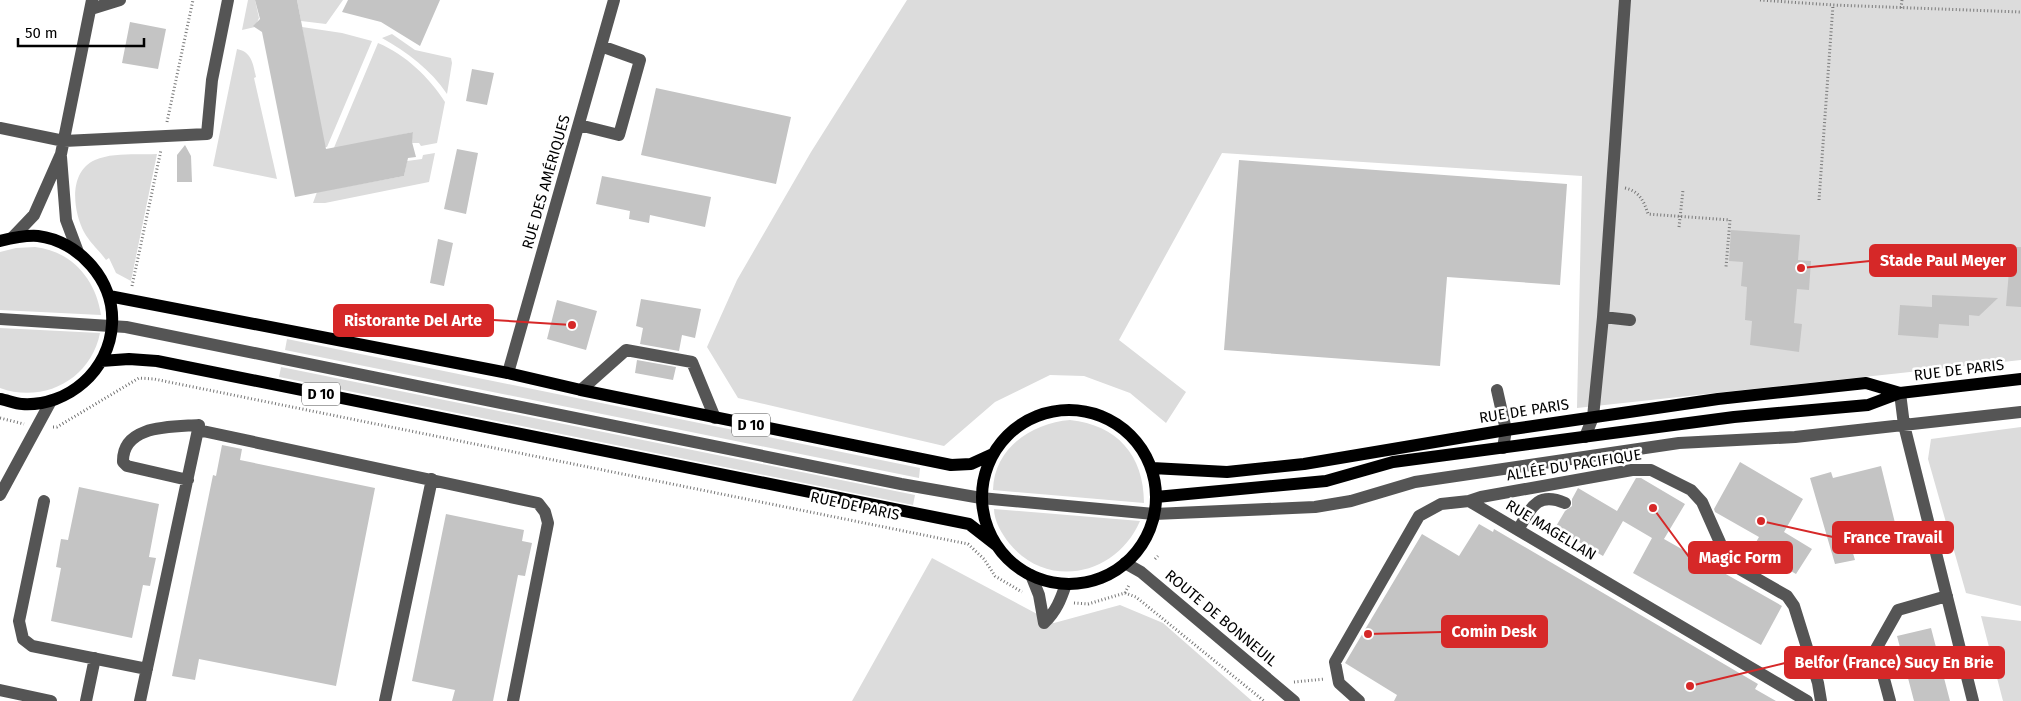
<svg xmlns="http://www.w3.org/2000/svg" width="2021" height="701" viewBox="0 0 2021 701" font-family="'Fira Sans',sans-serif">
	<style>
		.green { fill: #dcdcdc }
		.building { fill: #c4c4c4 }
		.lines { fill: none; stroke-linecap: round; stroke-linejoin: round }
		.path { stroke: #777; stroke-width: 3; stroke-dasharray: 1 2.5; stroke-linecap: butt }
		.minor { stroke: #555; stroke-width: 12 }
		.major { stroke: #000; stroke-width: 12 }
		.labels { text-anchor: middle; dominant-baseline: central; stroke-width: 5; stroke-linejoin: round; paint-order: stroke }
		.shield { fill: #fff; stroke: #4c4c4c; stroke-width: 1 }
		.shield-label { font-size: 14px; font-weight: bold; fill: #000 }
		.street-label { font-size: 15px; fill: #000; stroke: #fff }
		.leader { fill: none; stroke: #d62828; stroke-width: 2 }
		.callout-dot { fill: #d62828; stroke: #fff; stroke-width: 2 }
		.callout { fill: #d62828; stroke: #d62828; stroke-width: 2 }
		.callout-label { font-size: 16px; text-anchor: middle; font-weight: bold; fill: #fff }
	</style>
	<rect width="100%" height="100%" fill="#fff"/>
	<path class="green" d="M248 0H255L259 18 255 27 242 30Z
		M297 0H343L326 24 301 21Z
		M907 0H2021V360L1577 408 1582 176 1222 153 1119 340 1186 392 1166 423 1130 393 1084 376 1050 375 995 402 944 446 738 398 707 347 737 280 811 152Z
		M302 27 342 33 372 41 327 147H323Z
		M392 34 415 50 451 58 452 63 447 94C431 70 407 52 382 38Z
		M378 43C406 55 429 77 445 102L437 143 421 146 419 143H411L413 132 333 150Z
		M237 49C252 52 253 64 256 77L254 78 277 179 213 166Z
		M435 153 429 182 325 203H313L317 192 404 176 407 161 422 159 423 155Z
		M157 154 131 281 116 273 109 258 106 260C99 250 90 243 84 232 73 211 68 172 95 160 113 152 138 155 157 154Z
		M35 247C72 251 96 280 101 315L0 310V252L16 248Z
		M0 328 100 333C91 379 44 404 0 388Z
		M287 339 920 468 919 478 285 350Z
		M281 367 915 495 913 505 279 377Z
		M1070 420C1117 425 1144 455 1144 503L993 490C994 448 1032 423 1070 420Z
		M2021 427V606L1966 593 1928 459 1931 439Z
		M994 509 1140 521C1117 575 1048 591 1009 543 1002 534 994 521 994 509Z
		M932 558 1054 623 1120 605 1163 623 1252 701H852Z
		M1981 616 2021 621V701H2003Z"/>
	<path class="building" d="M255 0H297L326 149 413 132 412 142 416 157 408 158 404 176 295 197 262 32 253 26 260 19Z
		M348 0H440L420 46 381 22 342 12Z
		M130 22 166 29 158 69 122 63Z
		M472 69 494 73 487 105 466 101Z
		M656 88 791 117 776 184 641 155Z
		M185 145 191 156 192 182H177V155Z
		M457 149 478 153 466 214 444 209Z
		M1239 160 1567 184 1560 285 1447 277 1440 366 1224 350Z
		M602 176 711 197 705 227 650 215 649 223 629 219 630 211 596 204Z
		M1731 230 1800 235 1798 260 1811 261 1809 290 1797 289 1794 323 1802 324 1799 352 1750 345 1752 321 1745 320 1747 287 1741 286 1743 262 1729 261Z
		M438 239 453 243 444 286 430 283Z
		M2011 247H2021V307L2006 306Z
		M1932 295 1998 298 1979 316 1969 315V326L1939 324 1938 338 1898 335 1900 305 1932 307Z
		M641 299 701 309 695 338 682 335 679 351 640 344 643 328 636 326Z
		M557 300 597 311 586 350 547 339Z
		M637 360 676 367 673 380 635 373Z
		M222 445 242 449 240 460 375 488 336 686 199 659 195 680 172 676 213 475 216 476Z
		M1740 462 1803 499 1784 532 1812 549 1796 574 1752 549 1759 537 1715 512 1714 509Z
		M1881 466 1897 531 1850 543 1855 560 1835 564 1810 478 1831 472 1833 478Z
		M1636 478H1641L1685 504 1664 539 1782 606 1761 645 1633 573 1652 538 1623 521 1603 556 1555 528 1565 511 1572 506V499L1578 488 1617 511Z
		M79 487 159 504 149 557 156 558 150 586 143 585 132 638 51 621 61 568 56 567 61 539 68 540Z
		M446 514 524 530 522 541 532 543 525 576 518 575 493 701H452L455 690 412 681Z
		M1479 524 1493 532 1494 529 1758 684 1755 689 1776 701H1394L1397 695 1345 663 1422 534 1459 556Z
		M1931 628 1950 701H1914L1897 636Z"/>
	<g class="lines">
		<path class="path" d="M1760 0 1833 5 2021 12
			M1901 8 1902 0
			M167 122 193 0
			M1625 188C1639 191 1644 201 1648 214L1730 220 1726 267
			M1819 200 1833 5
			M1679 227 1683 190
			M132 286 161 150
			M0 418 24 424
			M53 427H57L139 378 154 379 968 544 984 559 995 576 1022 592
			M1155 559 1158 556
			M1125 593 1129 585
			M1074 603 1088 604 1125 593 1136 597 1264 701
			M1294 682 1325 679"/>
		<path class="minor" d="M91 9 120 0
			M579 125 619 135 640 60 601 46
			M0 128 64 141 207 134 212 80 228 0
			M61 157 66 220 78 252
			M13 237 34 215 61 154 92 0
			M1603 317 1630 320
			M0 319 126 327 901 484 981 498 1154 514 1315 507 1351 501 1415 482 1679 443 1795 437 2021 412
			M508 373 614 0
			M581 390 626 350 692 362 715 418
			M1497 390 1506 430 1503 448
			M1900 393 1904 425 1973 701
			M198 430 538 503 545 512 548 523 513 701
			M1585 437 1593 417 1603 317 1625 0
			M0 495 51 401
			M44 501 19 621 23 639 32 646 147 669
			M1469 501 1481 497 1632 470H1651L1691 490 1702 502 1726 556 1738 568 1787 596 1794 606 1818 683 1821 701
			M1518 530C1531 508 1537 491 1565 503
			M1125 563 1141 572 1294 701
			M1031 575 1039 595 1044 623
			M1044 623C1056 612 1061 599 1066 584
			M0 690 51 701
			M86 701 95 658
			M140 701C160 609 179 517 199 425 173 427 122 424 123 462L127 466 188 480
			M385 701 432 479
			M1359 701 1339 683 1335 662 1419 516 1441 504 1469 501 1807 701
			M1890 701 1876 649 1898 610 1947 596"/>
		<path class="major" d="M0 241C12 238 25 235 38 236 79 241 115 281 112 324 110 370 68 407 22 404 15 404 7 400 0 399
			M109 296 508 373 581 390 951 465 971 464 993 454
			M101 361 129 359 157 361 969 524 996 545
			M982 497a87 87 0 1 1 174 0a87 87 0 1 1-174 0Z
			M1152 468 1227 472 1304 464 1506 430 1718 399 1866 383 1900 393
			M1156 497 1326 481 1393 462 1734 417 1868 405 1900 393 2021 379"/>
	</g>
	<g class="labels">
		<g class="shield">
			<rect x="302" y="382.5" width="38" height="23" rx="4"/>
			<rect x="732" y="413.5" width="38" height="23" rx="4"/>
		</g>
		<g class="shield-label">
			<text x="321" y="394">D 10</text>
			<text x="751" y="425">D 10</text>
		</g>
		<g class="street-label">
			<text transform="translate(546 182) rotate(-74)">RUE DES AMÉRIQUES</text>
			<text transform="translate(1959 370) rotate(-7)">RUE DE PARIS</text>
			<text transform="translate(1524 411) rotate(-9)">RUE DE PARIS</text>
			<text transform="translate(1574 465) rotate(-9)">ALLÉE DU PACIFIQUE</text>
			<text transform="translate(855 506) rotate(12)">RUE DE PARIS</text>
			<text transform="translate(1551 530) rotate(31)">RUE MAGELLAN</text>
			<text transform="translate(1221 618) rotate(40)">ROUTE DE BONNEUIL</text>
		</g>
	</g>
	<path class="leader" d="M1801 268L1870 261M572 325L493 320M1761 521L1833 537M1653 508L1689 557M1368 634L1442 632M1690 686L1785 663"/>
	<g class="callout-dot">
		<circle cx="1801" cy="268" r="5"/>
		<circle cx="572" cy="325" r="5"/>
		<circle cx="1761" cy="521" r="5"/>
		<circle cx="1653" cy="508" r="5"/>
		<circle cx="1368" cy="634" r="5"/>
		<circle cx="1690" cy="686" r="5"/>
	</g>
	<g class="callout">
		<rect x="1870" y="245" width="146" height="31" rx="5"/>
		<rect x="334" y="305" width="159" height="31" rx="5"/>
		<rect x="1833" y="522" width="120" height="31" rx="5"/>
		<rect x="1689" y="542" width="103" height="31" rx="5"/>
		<rect x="1442" y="616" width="105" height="31" rx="5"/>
		<rect x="1785" y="647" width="219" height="31" rx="5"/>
	</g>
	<g class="callout-label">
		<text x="1943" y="266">Stade Paul Meyer</text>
		<text x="413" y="326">Ristorante Del Arte</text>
		<text x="1893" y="543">France Travail</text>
		<text x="1740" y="563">Magic Form</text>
		<text x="1494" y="637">Comin Desk</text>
		<text x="1894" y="668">Belfor (France) Sucy En Brie</text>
	</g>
	<path d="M18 38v8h126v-8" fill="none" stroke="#000000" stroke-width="2.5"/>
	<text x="25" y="38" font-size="15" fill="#000000" stroke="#ffffff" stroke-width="4" paint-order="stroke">50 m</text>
</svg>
